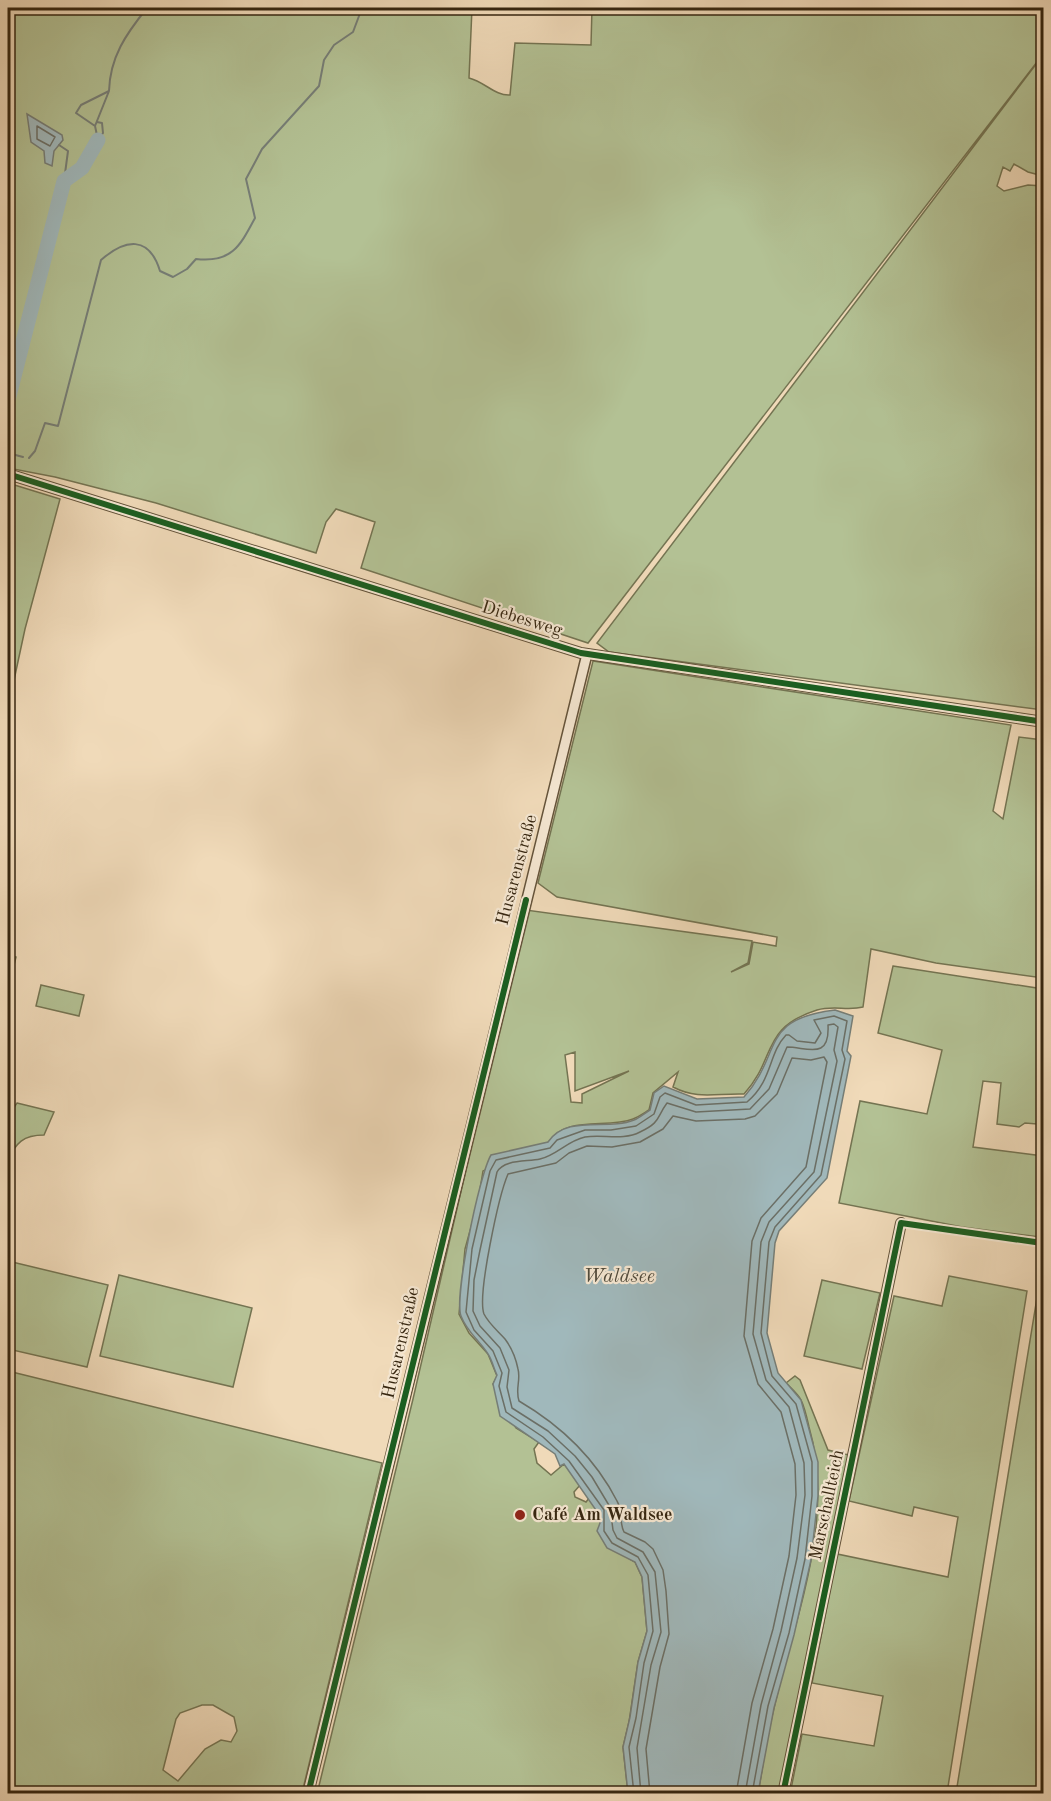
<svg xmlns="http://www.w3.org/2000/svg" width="1051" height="1801" viewBox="0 0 1051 1801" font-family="'Old Standard TT',serif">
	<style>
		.green { fill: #b3c194; stroke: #747452; stroke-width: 1.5; fill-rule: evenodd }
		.water { fill: #a0b8bb; stroke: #767e77; stroke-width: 1.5 }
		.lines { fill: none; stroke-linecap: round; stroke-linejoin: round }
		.shore { stroke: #6b6f66; stroke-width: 1.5 }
		.stream { stroke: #767e77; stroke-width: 2 }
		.river { stroke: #a0b8bb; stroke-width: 15 }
		.minor-casing { stroke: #64533a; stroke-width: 12 }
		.minor { stroke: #f5e7d2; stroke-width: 9 }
		.cycleway-casing { stroke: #f5e7d2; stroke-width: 10 }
		.cycleway { stroke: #1b5e20; stroke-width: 6 }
		.poi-dot { fill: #8f2418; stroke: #f5e7d2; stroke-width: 2 }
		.labels { text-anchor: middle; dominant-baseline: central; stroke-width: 4.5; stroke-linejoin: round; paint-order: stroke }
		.street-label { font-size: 18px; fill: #362610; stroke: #f5e7d2 }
		.poi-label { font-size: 18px; font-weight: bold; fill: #362610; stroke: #f5e7d2; text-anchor: start }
		.water-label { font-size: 20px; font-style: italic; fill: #504a3b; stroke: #f5e7d2 }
	</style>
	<rect width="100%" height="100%" fill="#f0dab9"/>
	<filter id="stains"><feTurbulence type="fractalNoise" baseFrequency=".00333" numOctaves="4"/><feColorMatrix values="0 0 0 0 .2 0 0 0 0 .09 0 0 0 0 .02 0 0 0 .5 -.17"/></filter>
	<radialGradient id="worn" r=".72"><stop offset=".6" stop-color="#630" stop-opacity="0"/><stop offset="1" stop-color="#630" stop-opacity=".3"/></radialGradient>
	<path class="green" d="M8 8H472L469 78C485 82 495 96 510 95L515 43 591 45 592 8H1043L1044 53 588 643 361 568 375 522 336 509 326 522 316 553 156 503 55 477 8 468Z
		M1043 55V176L1028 172 1014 164 1010 171 1003 167 997 186 1004 191 1028 185 1043 186V710L609 652 597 643Z
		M8 483 60 499 25 629 8 708Z
		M593 661 1011 725 993 811 1003 819 1019 737 1043 740V978L936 963 871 949 863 1007C847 1011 834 1005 817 1010 760 1028 777 1058 744 1094 716 1093 698 1100 673 1087L678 1072 653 1093 649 1110C644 1113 638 1117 633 1119 607 1129 566 1115 549 1142L483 1171 478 1202 465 1249 459 1314 469 1333 488 1354 497 1376 493 1384 513 1423 516 1428 539 1442 534 1449 537 1463 551 1475 564 1464 581 1484 574 1492 575 1497 586 1502 590 1497 598 1513 600 1523 628 1558 635 1562 642 1577 647 1631 638 1662 629 1722 623 1747 628 1793 317 1794 413 1399 526 910 752 941 748 963 731 972 749 964 753 942 776 946 777 937 557 897 538 883ZM575 1052V1091L629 1071 582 1094V1103L571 1102 565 1055Z
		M8 955 16 957 8 989Z
		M893 966 1043 989 1044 1089 1037 1124 1025 1123 1019 1127 997 1124 1001 1083 983 1081 973 1147 1043 1156 1044 1225 1040 1237 962 1227 839 1203 860 1101 927 1114 942 1050 878 1033Z
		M41 985 84 995 79 1016 36 1006Z
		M17 1103 54 1112 44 1135C23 1135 16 1143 8 1160V1116Z
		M8 1261 108 1285 87 1367 8 1349Z
		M1043 1261V1793H956Z
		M119 1275 252 1308 233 1387 100 1356Z
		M949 1276 1027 1291 947 1793 790 1794 802 1734 874 1746 883 1696 812 1683 837 1554 948 1577 958 1517 914 1507 912 1516 849 1501 894 1296 942 1306Z
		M822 1280 880 1293 862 1369 804 1356Z
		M8 1371 382 1463 302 1793H8ZM202 1705H213L234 1717 237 1731 231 1742 221 1740 205 1749 178 1781 163 1770 176 1719 180 1713Z
		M795 1376 800 1380 828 1450 849 1455 781 1793 758 1794C763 1765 767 1736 774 1708 795 1617 836 1520 809 1427 807 1418 805 1408 801 1400 798 1394 791 1388 786 1383Z"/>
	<path class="water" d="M27 114 62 135 63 140 54 151 52 166 45 163 44 151 31 142Z
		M835 1010 853 1016 847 1051 851 1056 827 1178 779 1231 775 1243 767 1333 778 1373 801 1400 818 1462V1496L811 1560 794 1635 774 1708 758 1793H628L623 1747 630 1717 638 1662 647 1631 642 1577 635 1562 607 1548 597 1531 600 1523 598 1513 564 1464 560 1466 555 1454 500 1416 493 1384 497 1375C494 1369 492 1360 488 1354 479 1340 467 1332 461 1316 454 1298 479 1175 491 1155L548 1142C567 1114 607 1131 634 1120 639 1118 645 1113 650 1110L654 1093 664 1086 697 1099 744 1097C783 1053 759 1019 835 1010Z"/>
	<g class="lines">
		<path class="shore" d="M37 126 55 137 50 146 37 139Z
			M634 1794 629 1747 636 1718 644 1663 653 1631 648 1575 638 1557 612 1543 604 1531V1510L569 1461 543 1437 506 1412 499 1386 502 1373 493 1351 474 1330 466 1312 472 1249 490 1171 496 1160 550 1148 557 1140 585 1130H611L636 1126 654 1114 660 1097 665 1093 696 1105 747 1102C773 1080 768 1054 786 1035H789L797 1041 815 1043 821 1033 814 1020 834 1016 847 1021 842 1050 845 1059 821 1175 775 1227 769 1242 761 1333 772 1376 796 1404 812 1462V1496L805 1559 789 1633 768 1706 752 1794
			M641 1794 637 1748 651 1665 661 1632 655 1572 643 1552 617 1538 613 1530 610 1507 592 1477 575 1456 548 1431 512 1408 507 1387 509 1370 500 1348 480 1326 473 1311 474 1280 480 1250 497 1172C504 1159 527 1162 540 1159 557 1155 567 1141 585 1137 603 1134 623 1141 640 1132 661 1122 656 1118 667 1103L696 1112 750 1109 769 1089 787 1047C807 1047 830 1061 828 1025L834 1024 838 1027 834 1050 837 1061 814 1172 769 1222 761 1242 753 1334 766 1380 789 1407 804 1463 805 1495 797 1558 781 1631 761 1705 745 1794
			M650 1794 646 1749 660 1667 669 1634 666 1591 663 1570 653 1549 645 1542 624 1532C619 1523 623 1511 617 1501 595 1458 560 1425 519 1401 515 1389 521 1380 518 1369 516 1359 511 1347 505 1339 498 1331 489 1324 484 1314 477 1295 499 1195 508 1174L556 1163 569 1153 587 1146 612 1147 640 1142 663 1129 673 1116 696 1121 745 1119 755 1116 777 1094 792 1058 811 1060 824 1057 827 1062 806 1167 761 1218 752 1241 744 1336 758 1384 781 1412 795 1464 796 1495 789 1556 773 1629 752 1703 736 1794"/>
		<path class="stream" d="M97 122 102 123 103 133 98 140
			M95 126 109 91
			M98 140 95 126 76 113 81 105 109 91C110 57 126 34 147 8
			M59 145 68 151 64 181
			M8 453 23 457
			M29 458 35 451 45 423 58 426 101 260C125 239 149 235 160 271L173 277 187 269 196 259C232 263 240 246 255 218L246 179 262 149 319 86 324 60 334 45 353 32 362 8"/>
		<path class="river" d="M8 400 64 181 82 168 98 140"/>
		<defs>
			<path id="minor" d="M8 474 581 653 1044 722
				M308 1794 587 654
				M783 1794 901 1223"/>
		</defs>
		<use href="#minor" class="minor-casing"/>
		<use href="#minor" class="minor"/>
		<defs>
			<path id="cycleway" d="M8 474 581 653 1044 722
				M308 1794 526 900
				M783 1794 901 1223 1042 1243 1044 1237"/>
		</defs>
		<use href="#cycleway" class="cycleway-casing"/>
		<use href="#cycleway" class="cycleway"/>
	</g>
	<circle class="poi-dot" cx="520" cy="1515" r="6"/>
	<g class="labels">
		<g class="street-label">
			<text transform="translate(522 619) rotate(17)">Diebesweg</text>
			<text transform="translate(517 870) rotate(-75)">Husarenstraße</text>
			<text transform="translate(401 1343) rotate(-77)">Husarenstraße</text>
			<text transform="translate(827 1505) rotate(-78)">Marschallteich</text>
		</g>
		<g class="poi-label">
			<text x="532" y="1515">Café Am Waldsee</text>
		</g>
		<g class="water-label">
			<text x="619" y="1277">Waldsee</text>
		</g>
	</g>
	<rect width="1051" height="1801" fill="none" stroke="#f0dab9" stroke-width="30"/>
	<rect x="9" y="9" width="1033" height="1783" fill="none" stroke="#362610" stroke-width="3"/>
	<rect x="15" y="15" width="1021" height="1771" fill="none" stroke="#362610" stroke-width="1.5"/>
	<rect width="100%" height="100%" filter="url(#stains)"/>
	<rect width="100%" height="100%" fill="url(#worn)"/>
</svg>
